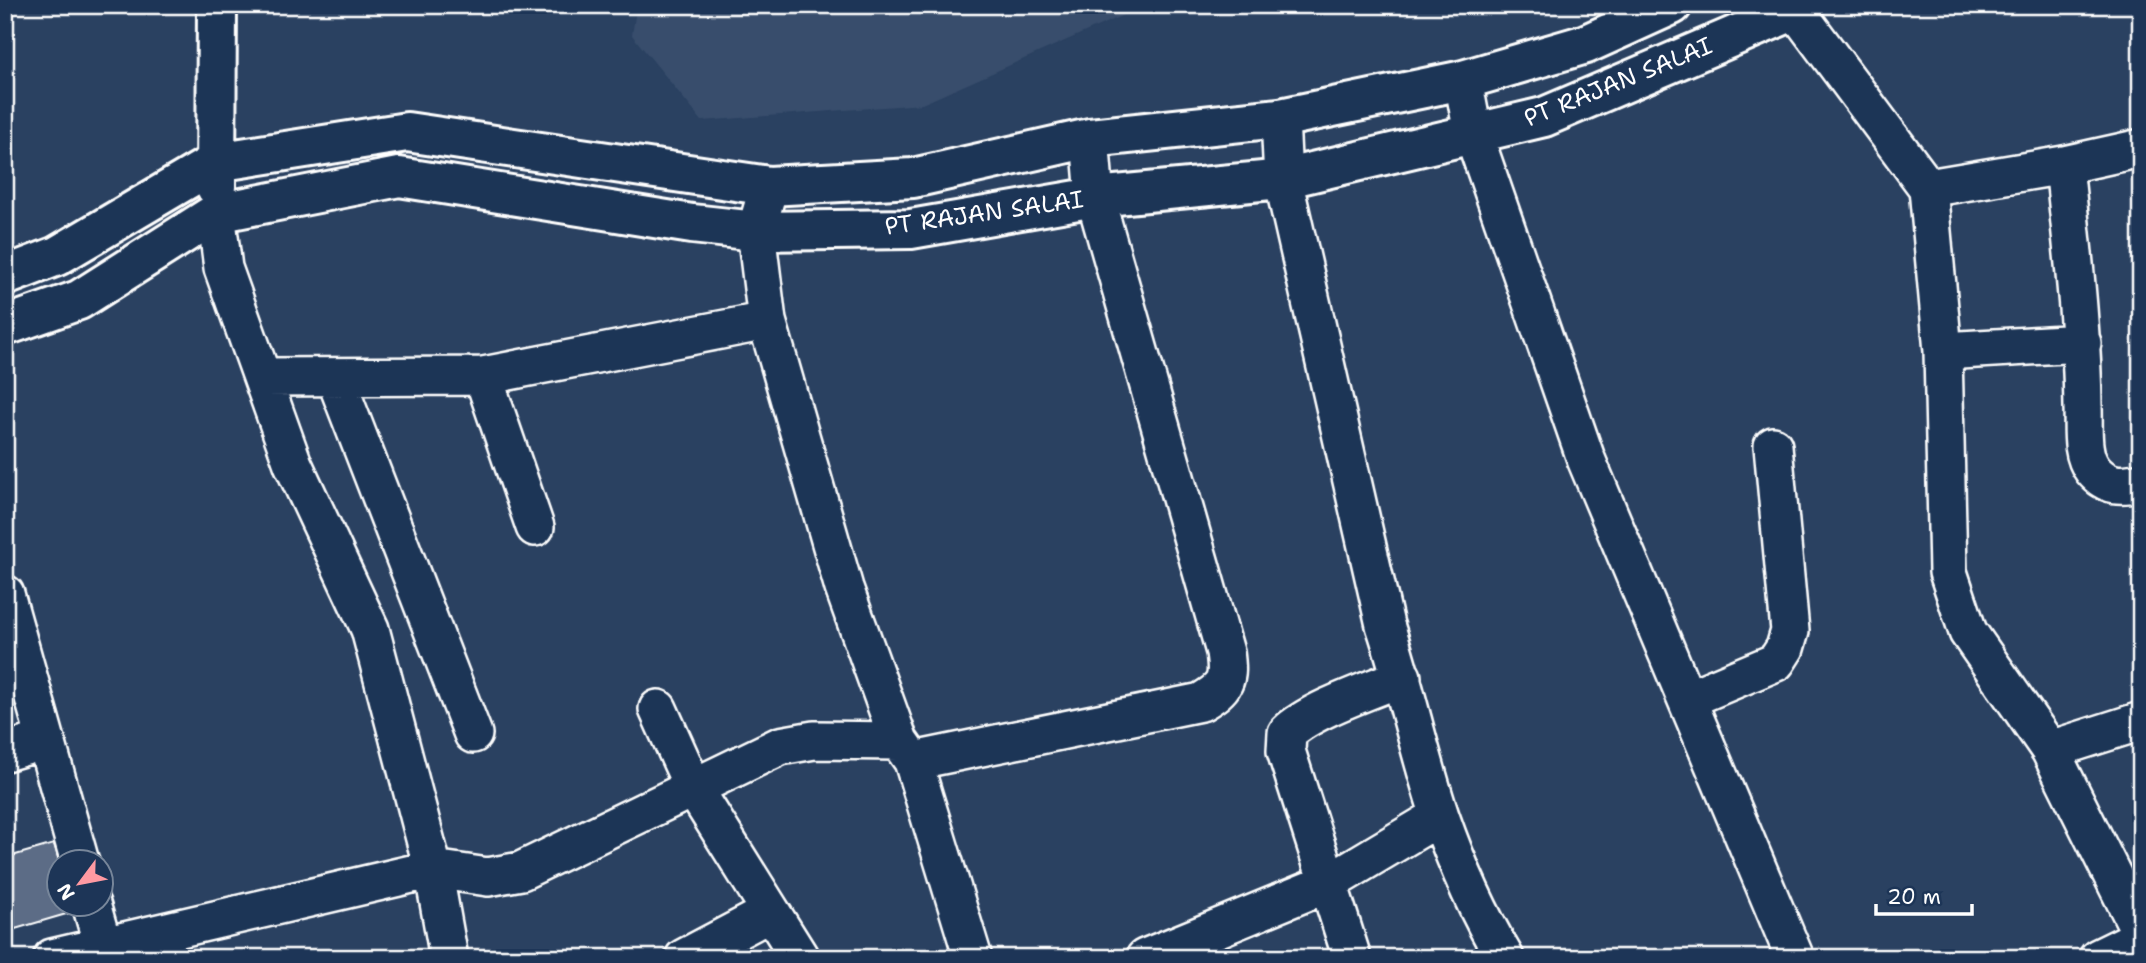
<svg xmlns="http://www.w3.org/2000/svg" width="2146" height="963" viewBox="0 0 2146 963" font-family="'Shantell Sans',sans-serif">
	<style>
		.built { fill: #394e6c }
		.building { fill: #5b6c86; stroke: #fff; stroke-width: 2 }
		.lines { fill: none; stroke-linecap: round; stroke-linejoin: round }
		.minor-casing { stroke: #fff; stroke-width: 42 }
		.major-casing { stroke: #fff; stroke-width: 44 }
		.minor { stroke: #1d3557; stroke-width: 37 }
		.major { stroke: #1d3557; stroke-width: 38 }
		.labels { text-anchor: middle; dominant-baseline: central; stroke-width: 5; stroke-linejoin: round; paint-order: stroke }
		.street-label { font-size: 24px; fill: #fff; stroke: #1d3557 }
	</style>
	<rect width="100%" height="100%" fill="#2a4161"/>
	<filter id="ink" filterUnits="userSpaceOnUse"><feTurbulence type="fractalNoise" baseFrequency=".0143" numOctaves="2"/><feDisplacementMap in="SourceGraphic" scale="14" xChannelSelector="R" yChannelSelector="G"/><feConvolveMatrix kernelMatrix="1 2 1 2 8 2 1 2 1" color-interpolation-filters="sRGB"/></filter>
	<g filter="url(#ink)">
		<path class="built" d="M637 5H1146L922 104 702 121 632 35Z"/>
		<path class="building" d="M54 844 60 864V904H71L73 912 5 932V858Z"/>
		<g class="lines">
			<defs>
				<path id="minor" d="M1792 5 1928 188 1943 351 1948 572 1968 632 2050 750 2141 933
					M1463 80 1473 133 1586 459 1795 958
					M1280 118 1283 179 1385 625C1406 688 1419 753 1440 816 1457 865 1478 913 1505 958
					M2064 165C2072 246 2082 326 2083 407 2084 427 2080 453 2093 470 2107 487 2121 486 2141 482
					M769 186 756 231 767 321 844 588 899 741 913 761 973 958
					M1928 188 2064 165 2141 148
					M216 213 223 268 293 464 370 629 433 869 449 958
					M1943 351 2082 343
					M483 376 535 527
					M262 377 483 376 767 321
					M335 377 473 734
					M5 594 80 862
					M1688 699 1776 662 1785 648 1790 631 1773 446
					M658 709 693 787 800 958
					M2050 750 2141 721
					M5 752 46 740
					M913 761 1201 702C1226 687 1229 681 1225 652L1095 197 1090 138
					M91 904 103 946
					M52 958 433 869 488 877 521 871 780 746 814 740 899 741
					M684 958 771 912
					M1145 958 1328 883 1440 816
					M1352 958 1286 751 1287 733C1310 710 1371 690 1402 677
					M2098 958 2141 937"/>
				<path id="major" d="M216 187 217 5
					M5 276 57 256 216 162 407 132 769 186 913 178 1090 138 1280 118 1463 80 1586 44 1672 5
					M5 326 79 300 216 213 399 177 692 224 756 231 911 229 1095 197 1283 179 1544 117 1795 10 1801 5"/>
			</defs>
			<use href="#minor" class="minor-casing"/>
			<use href="#major" class="major-casing"/>
			<use href="#minor" class="minor"/>
			<use href="#major" class="major"/>
		</g>
	</g>
	<g class="labels">
		<g class="street-label">
			<text transform="translate(1618 82) rotate(-22)">PT RAJAN SALAI</text>
			<text transform="translate(984 213) rotate(-8)">PT RAJAN SALAI</text>
		</g>
	</g>
	<rect width="2146" height="963" fill="none" stroke="#1d3557" stroke-width="28"/>
	<rect x="14" y="14" width="2118" height="935" fill="none" stroke="#fff" stroke-width="2.5" filter="url(#ink)"/>
	<g transform="translate(80 883) rotate(238)"><circle r="33" fill="#1d3557" stroke="#77869a" stroke-width="2"/>
	<path d="M0-5L12 26L0 18L-12 26Z" fill="#ff9aa2"/>
	<text y="-10" font-size="19" font-weight="bold" text-anchor="middle" fill="#ffffff">N</text>
	</g>
	<path d="M1876 904v10h96v-10" fill="none" stroke="#ffffff" stroke-width="3.5"/>
	<text x="1887" y="904" font-size="21" fill="#ffffff" stroke="#1d3557" stroke-width="5" paint-order="stroke">20 m</text>
</svg>
